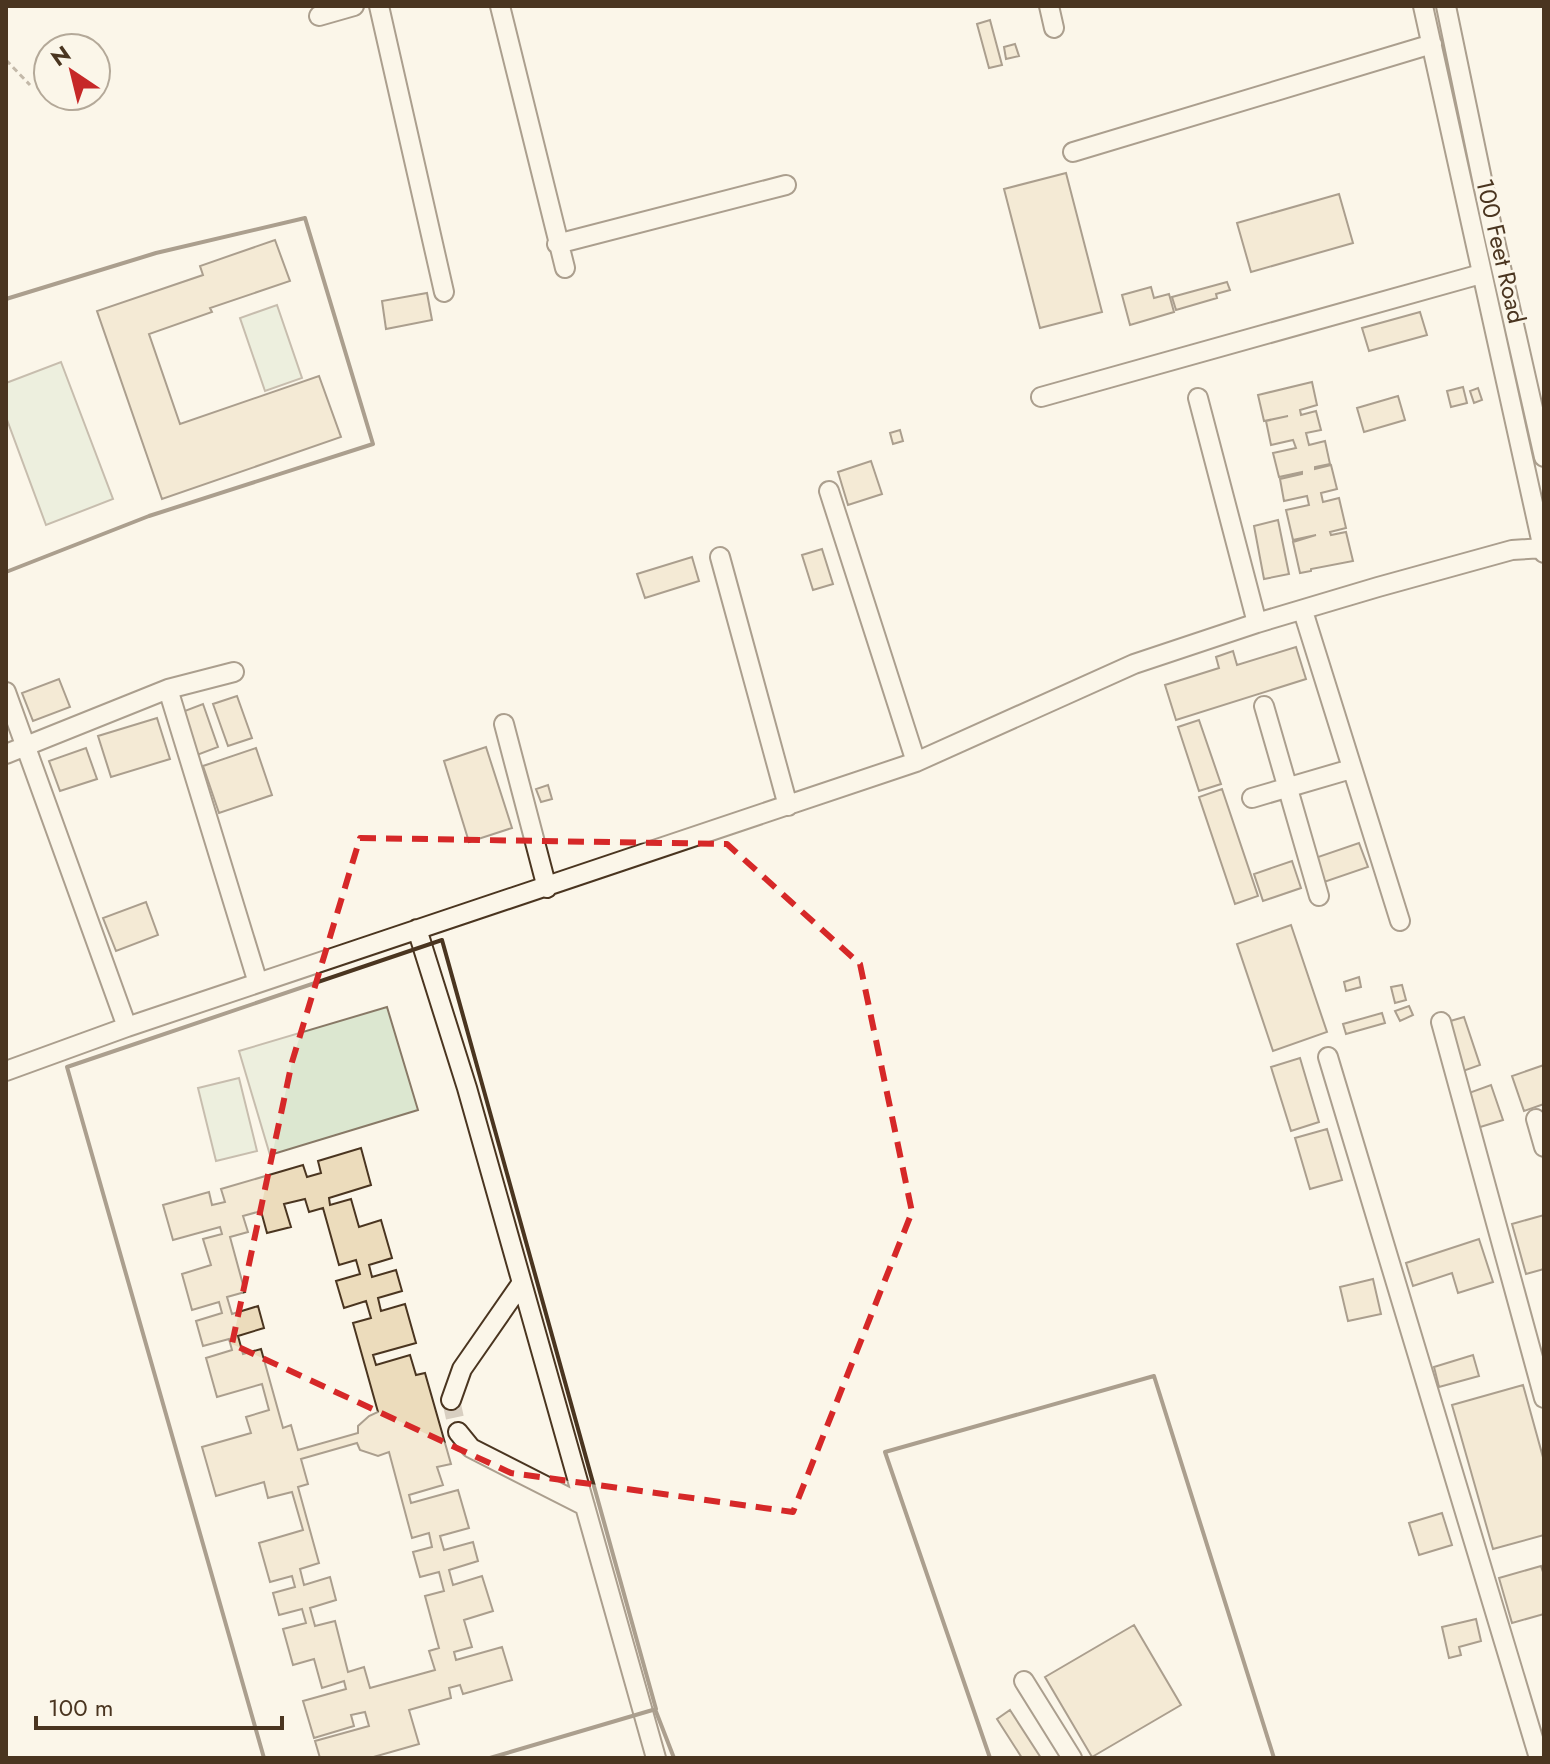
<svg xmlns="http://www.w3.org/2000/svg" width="1550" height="1764" viewBox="0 0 1550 1764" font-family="Jost,sans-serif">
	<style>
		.green { fill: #dce7d0; stroke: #887966; stroke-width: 2 }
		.building { fill: #ecdcbc; stroke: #4a3520; stroke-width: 2; fill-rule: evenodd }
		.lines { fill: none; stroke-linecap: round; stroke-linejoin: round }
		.minor-tunnel { stroke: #d8cfc1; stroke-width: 18; stroke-dasharray: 18 9; stroke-linecap: butt }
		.minor-casing { stroke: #4a3520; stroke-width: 22 }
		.path { stroke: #7f6f5c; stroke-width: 3; stroke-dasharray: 6 4; stroke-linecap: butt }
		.minor { stroke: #fbf6e9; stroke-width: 18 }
		.wall { stroke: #4a3520; stroke-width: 4 }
		.marked { fill: none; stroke: #d62828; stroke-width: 6; stroke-dasharray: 16 10; stroke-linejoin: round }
		.labels { text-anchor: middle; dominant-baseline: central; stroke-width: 6; stroke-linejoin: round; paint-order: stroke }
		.street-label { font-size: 24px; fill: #4a3520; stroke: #fbf6e9 }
	</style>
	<rect width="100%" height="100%" fill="#fbf6e9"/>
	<path class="green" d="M277 305 302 378 265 391 240 318Z
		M61 362 113 499 46 525 6 417V383Z
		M387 1007 418 1110 270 1155 239 1051Z
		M239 1078 257 1151 216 1161 198 1088Z"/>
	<path class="building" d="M990 20 1002 65 989 68 977 24Z
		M1015 44 1019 56 1006 59 1004 47Z
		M1066 173 1102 312 1040 328 1004 189Z
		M1339 194 1353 243 1251 272 1237 223Z
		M275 240 290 281 210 308 212 312 149 334 180 424 319 376 341 437 162 499 97 311 203 275 200 266Z
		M1227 282 1230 290 1216 294 1217 298 1176 310 1172 297Z
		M1151 287 1154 298 1169 294 1174 312 1130 325 1122 295Z
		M427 293 432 320 386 329 382 301Z
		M1420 312 1427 335 1369 351 1362 328Z
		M1312 382 1317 405 1300 410 1301 415 1316 411 1321 430 1306 433 1309 445 1325 441 1330 464 1315 467V469L1331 465 1337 489 1321 493 1323 502 1339 498 1346 528 1330 532 1331 535 1346 532 1353 561 1311 569V571L1300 573 1293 542 1316 535 1293 540 1286 510 1309 505 1307 496 1284 501 1280 479 1302 474V472L1279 477 1273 453 1296 448 1293 440 1271 445 1266 421 1288 416 1264 421 1258 395Z
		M1463 387 1467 403 1451 407 1447 391Z
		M1478 388 1482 400 1474 403 1470 391Z
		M1398 396 1405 420 1364 432 1357 408Z
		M900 430 903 441 893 444 890 433Z
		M871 461 882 494 848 505 838 472Z
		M1278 520 1289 574 1264 579 1254 526Z
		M822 549 833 584 813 590 802 555Z
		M692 557 699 581 645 598 637 574Z
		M1296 647 1306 679 1176 720 1165 685 1219 668 1216 657 1233 651 1237 665Z
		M59 679 70 707 33 721 22 693Z
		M237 696 252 738 228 746 213 704Z
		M203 704 218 747 197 755 182 712Z
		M157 718 170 759 111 777 98 736Z
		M1199 720 1221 784 1199 791 1178 727Z
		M486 747 512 828 469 842 444 761Z
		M86 748 97 779 60 791 49 761Z
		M256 748 272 795 219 813 203 766Z
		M548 785 552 799 541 802 536 789Z
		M1222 789 1258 896 1235 904 1199 797Z
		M1359 843 1368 867 1324 882 1315 858Z
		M1292 861 1301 888 1263 901 1254 874Z
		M146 902 158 935 116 951 103 918Z
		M1291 925 1327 1032 1273 1051 1237 944Z
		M1359 977 1361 987 1346 991 1344 982Z
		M1402 985 1406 1000 1395 1003 1391 987Z
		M1409 1006 1413 1015 1400 1021 1395 1011Z
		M1382 1013 1385 1023 1346 1034 1343 1024Z
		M1464 1017 1480 1065 1463 1071 1447 1022Z
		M1300 1058 1319 1122 1291 1131 1271 1067Z
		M1544 1065V1104L1524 1111 1512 1076Z
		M1491 1085 1503 1120 1477 1128 1466 1094Z
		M1327 1129 1342 1180 1310 1189 1295 1138Z
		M361 1148 371 1185 329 1198 330 1205 351 1199 359 1227 381 1220 392 1258 369 1265 372 1277 396 1270 402 1291 378 1298 381 1311 405 1304 416 1343 373 1355 376 1365 410 1355 416 1375 425 1373 451 1464 437 1467 443 1485 409 1495 411 1503 458 1490 469 1528 440 1536 444 1550 473 1542 478 1561 449 1570 453 1585 482 1576 493 1611 464 1620 472 1647 454 1652 456 1660 502 1647 512 1680 463 1694 460 1685 449 1688 451 1698 409 1710 419 1744 370 1758H320L315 1741 369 1726 365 1712 351 1715 354 1726 314 1738 303 1701 346 1689 344 1681 322 1688 314 1659 293 1665 283 1629 306 1623 302 1609 279 1615 273 1593 295 1587 292 1576 270 1582 259 1543 303 1530 292 1492 268 1498 264 1482 216 1496 202 1447 251 1433 246 1417 269 1410 262 1384 217 1397 206 1358 232 1350 229 1339 203 1346 196 1321 222 1313 219 1302 192 1310 182 1274 211 1265 203 1239 222 1234 220 1227 173 1240 163 1205 209 1192 212 1205 225 1202 221 1189 303 1165 307 1177 321 1173 318 1161ZM305 1199 309 1212 323 1208 339 1265 356 1260 360 1274 336 1281 344 1308 366 1301 371 1318 353 1323 378 1412 369 1416 358 1426V1433L298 1450 291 1425 283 1428 261 1349 243 1354 238 1336 264 1328 258 1306 232 1314 227 1297 245 1292 230 1237 248 1232 243 1216 261 1211 267 1233 291 1227 284 1204ZM357 1443 360 1450 378 1456 389 1452 412 1538 429 1533 432 1547 413 1552 420 1577 439 1572 444 1591 425 1596 439 1648 429 1651 435 1670 370 1688 364 1667 348 1672 335 1621 315 1626 310 1608 336 1600 330 1577 304 1585 300 1569 319 1563 298 1487 308 1484 301 1459Z
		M1544 1215V1269L1526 1274 1512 1224Z
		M1479 1239 1493 1282 1458 1293 1452 1273 1413 1286 1406 1263Z
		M1373 1279 1381 1314 1348 1321 1340 1287Z
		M1473 1355 1479 1376 1439 1387 1434 1367Z
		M1523 1385 1544 1461V1535L1493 1549 1452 1405Z
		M1442 1513 1452 1545 1419 1555 1409 1523Z
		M1541 1566 1544 1575V1614L1512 1623 1499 1578Z
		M1476 1619 1481 1641 1459 1647 1461 1655 1449 1658 1442 1627Z
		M1134 1625 1181 1705 1092 1757 1045 1677Z
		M1010 1710 1041 1758H1022L997 1719Z"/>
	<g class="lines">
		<path class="minor-tunnel" d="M451 1400 458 1432"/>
		<defs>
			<path id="minor" d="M379 6 444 292
				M500 6 565 268
				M1049 6 1054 28
				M1423 6 1544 553
				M1446 6 1493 232 1544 457
				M319 16 354 6
				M1073 152 1432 44
				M557 244 786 185
				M1041 397 1481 274
				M1198 398 1257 623
				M829 491 916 762
				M720 557 788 806
				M1303 611 1400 921
				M168 689 258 983
				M6 692 127 1027
				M1264 706 1319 896
				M504 724 547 888
				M6 754 168 689 234 672
				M1252 798 1351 769
				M417 929 467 1088 656 1758
				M1441 1022 1544 1398
				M1328 1057 1539 1758
				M6 1071 127 1027 916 762 1134 664 1257 623 1378 587 1512 550 1544 548
				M1536 1119 1544 1147
				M451 1400 462 1369 521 1284
				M458 1432 471 1448 585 1506
				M1024 1681 1072 1758"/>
		</defs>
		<use href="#minor" class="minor-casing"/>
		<path class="path" d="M6 60 30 85"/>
		<use href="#minor" class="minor"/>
		<path class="wall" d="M6 299 156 253 305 218 373 444 149 516 6 572
			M655 1709 674 1758
			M264 1758 67 1067 442 940 656 1709 490 1758
			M990 1758 885 1452 1154 1376 1274 1758"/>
	</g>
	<path d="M0 0H1550V1764H0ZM360 838 727 844 860 964 912 1212 793 1512 511 1473 232 1344 292 1062Z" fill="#fbf6e9" fill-opacity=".55" fill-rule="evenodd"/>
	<path class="marked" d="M360 838 727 844 860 964 912 1212 793 1512 511 1473 232 1344 292 1062Z"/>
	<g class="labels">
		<g class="street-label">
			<text transform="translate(1501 251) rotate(77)">100 Feet Road</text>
		</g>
	</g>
	<rect width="1550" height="1764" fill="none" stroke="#4a3520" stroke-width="16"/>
	<g transform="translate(72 72) rotate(325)"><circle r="38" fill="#fbf6e9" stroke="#b4a999" stroke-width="2"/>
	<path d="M0-6L14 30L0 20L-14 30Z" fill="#c62828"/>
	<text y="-12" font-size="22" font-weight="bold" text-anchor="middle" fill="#4a3520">N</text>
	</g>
	<path d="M36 1716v12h246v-12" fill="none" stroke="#4a3520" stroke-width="4"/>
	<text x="48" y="1716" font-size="24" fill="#4a3520" stroke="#fbf6e9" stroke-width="6" paint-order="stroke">100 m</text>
</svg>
